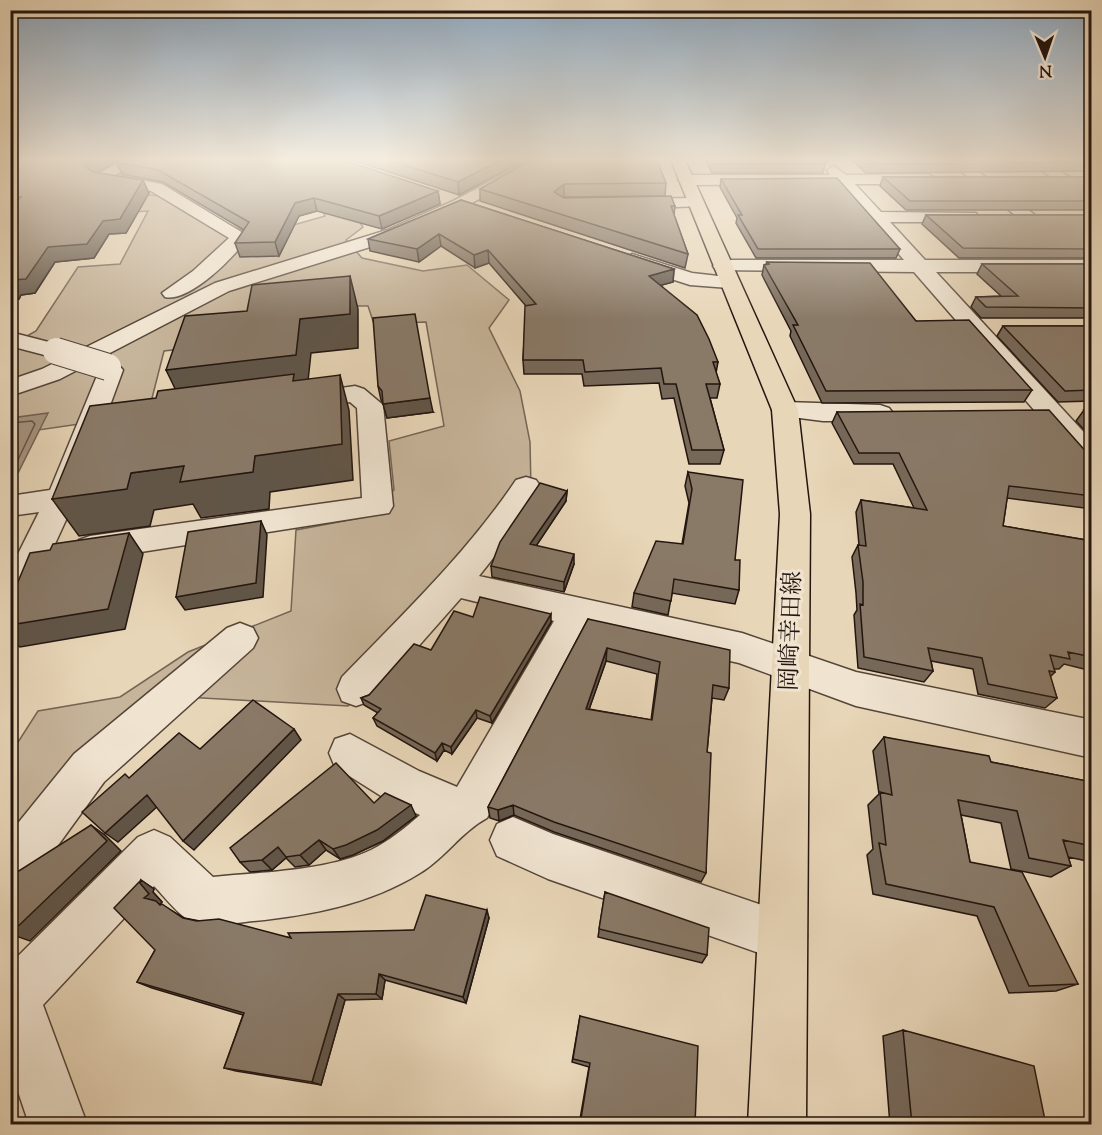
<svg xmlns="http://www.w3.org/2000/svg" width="1102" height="1135" viewBox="0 0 1102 1135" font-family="'Sorts Mill Goudy','Noto Serif JP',serif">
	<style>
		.green { fill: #c7b59b; stroke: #756555; stroke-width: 1.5 }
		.water { fill: #a5947f; stroke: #716152; stroke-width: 1.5 }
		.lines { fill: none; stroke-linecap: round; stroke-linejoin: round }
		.shore { stroke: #645447; stroke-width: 1.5 }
		.minor-casing { stroke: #544539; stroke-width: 3 }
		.major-casing { stroke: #23150f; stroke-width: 3 }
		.minor { fill: #f0e4d1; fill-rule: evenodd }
		.major { fill: #e8d6b8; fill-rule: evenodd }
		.minor-bridge-casing { stroke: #544539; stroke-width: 28; stroke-linecap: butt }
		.minor-bridge { stroke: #f0e4d1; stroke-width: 26 }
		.wall { fill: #766859; stroke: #23150f; stroke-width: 1.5; fill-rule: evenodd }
		.shaded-wall { fill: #605548; stroke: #23150f; stroke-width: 1.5 }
		.building { fill: #897967; stroke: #23150f; stroke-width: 1.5; fill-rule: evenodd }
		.labels { text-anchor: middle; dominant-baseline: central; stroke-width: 6; stroke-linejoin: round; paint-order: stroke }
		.street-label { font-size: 24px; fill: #23150f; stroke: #f0e4d1 }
	</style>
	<rect width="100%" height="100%" fill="#e8d6b8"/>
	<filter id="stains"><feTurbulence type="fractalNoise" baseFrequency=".00333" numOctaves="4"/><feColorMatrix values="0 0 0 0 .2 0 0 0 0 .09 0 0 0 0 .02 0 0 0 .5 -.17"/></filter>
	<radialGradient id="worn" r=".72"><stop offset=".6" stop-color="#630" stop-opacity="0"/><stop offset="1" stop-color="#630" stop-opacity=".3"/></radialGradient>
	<path class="green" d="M69 183 165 197 255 236 325 216 314 193 346 201 363 227 346 240 362 258 423 271 467 265 509 300 489 328 520 391 530 442 531 489 484 565 348 706 149 695 11 838V753L38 711 120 697 188 652 291 611 296 530 365 517 394 490 389 441 444 426 426 322 374 324 368 306H258L222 344 164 351 148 414 11 434V345L36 331 78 267 120 264 148 211 49 217Z"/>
	<path class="water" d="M48 413 18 473 11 474V418Z"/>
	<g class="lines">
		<path class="shore" d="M10 423 32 421 35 424 15 466 10 468"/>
		<defs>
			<path id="minor" d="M123 160H142L115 175 162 184 248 236C237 256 188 303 165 297L162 293 193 271 229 238 151 191 99 182 91 177Z
				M530 160H548L465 207 399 238 229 291 60 379 10 396V380L42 369 215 283 387 230 453 201Z
				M947 160H963L1065 238 1068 242 1065 246H1053Z
				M1025 160H1042L1092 191V203Z
				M834 166 846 175 928 174 936 179 928 184H855L881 212 976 213 978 217 976 221 970 222H890L925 260H1092V272H936L1092 441V468L1082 465 914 272 716 270 713 266 723 260H904L838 184 686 185 678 180 686 175H830L827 170Z
				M695 198 703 203 701 206 628 209 620 204 628 199Z
				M632 254 692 273 736 278 739 282 736 286 729 288 690 285 625 264 623 260Z
				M10 332 64 346 68 351 64 356 56 358 10 346Z
				M108 360 116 362 123 370 76 498 22 616 10 619V570L39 512 10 516V496L50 490 99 371 96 367 100 362Z
				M355 386 364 389 383 405 393 506 389 513 90 560 79 556 74 548 79 540 90 536 362 498 357 408 350 402 302 408 293 405 289 400 293 395Z
				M785 402 880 405 889 408 893 413 889 418 880 421H823L776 415 772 410 776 405Z
				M526 477 536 480 541 487 513 533 479 576 742 633 856 672 1092 720V758L856 706 739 663 586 629 487 818C461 832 445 858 420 873 367 906 306 916 245 922 233 923 216 928 204 926 183 923 168 900 154 886L43 1005 87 1124H29L10 1068V960L13 961 138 837 154 830 170 837 213 877C262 872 327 871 371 850 389 841 405 828 420 815L389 801 335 767 329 753 335 739 350 734 419 771 457 787 554 621 461 598 370 701 356 706 342 701 337 689 342 677C403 614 467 553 516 480Z
				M240 623 253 628 258 638 253 648 104 782 27 888 10 894V833L74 754 227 628Z
				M513 817 553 834 800 918 807 936 800 954 782 961 548 879 497 856 490 840 497 824Z"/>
			<path id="major" d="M671 160H685L798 410 810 514 806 1124H748L780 514 772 410Z"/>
		</defs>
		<use href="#minor" class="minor-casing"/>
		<use href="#major" class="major-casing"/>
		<use href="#minor" class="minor"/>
		<use href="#major" class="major"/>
		<defs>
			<path id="minor-bridge" d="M56 351 108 367"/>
		</defs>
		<use href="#minor-bridge" class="minor-bridge-casing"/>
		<use href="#minor-bridge" class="minor-bridge"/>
	</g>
	<path class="wall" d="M10 160H119L98 173 149 193 126 233 109 234 94 258 55 262 35 293 21 295 19 299H10Z
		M352 160H525L459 195Z
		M531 160 666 183 665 196 563 197 675 206 674 215 688 254 685 268 480 201V189Z
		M705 160H829L825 164 823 173H712Z
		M852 160H1092V171L866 173Z
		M116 162 438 191 440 204 382 229 317 211 299 216 279 256 240 257 235 243 244 230 163 182 122 174Z
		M883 177H1092V210H906L880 186Z
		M721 179 900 249 896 258H756L736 223 737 218 720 187Z
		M461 200 674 269 673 282 661 285 718 362 716 373 720 384 717 398H710L724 450 720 464H689L674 398 662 399 659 383 584 386 582 374H524L523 360 526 306 489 263 475 268 441 246 419 262 370 251 368 239Z
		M926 215H1092V258H959L922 224Z
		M767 262 916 321 1032 390 1024 402 822 403 790 336 791 331 762 275 764 265 766 264Z
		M982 264H1092V318H981L971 307 976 297 1001 296 977 274Z
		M1003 326H1092V401L1058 402 997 336Z
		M378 386 433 412 387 418 383 403 381 400Z
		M1084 410H1092V438L1076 421Z
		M837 412 1092 456V509L1007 498 1003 526 1092 541V671L1064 664 1059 669H1054L1055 672 1050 677 1057 698 1045 708 978 694 973 669 931 661 933 671 924 682 858 668 854 615 857 610 856 593 852 557 858 545H859L856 512 861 500 914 508 893 464H854L832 423Z
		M688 472 735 560 739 590 735 604 672 593 668 615 632 607 634 593 682 544 689 503 685 486Z
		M567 491 566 501 536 546 574 564 564 592 492 577 491 566Z
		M588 619 729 688 724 700 712 698 707 752 706 873 701 882 554 832 514 815 499 821 490 818 488 807ZM606 661 657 674 651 720 589 709Z
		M551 622 492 723 477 718 452 754 444 750 437 761 377 726 373 718 378 713 364 705 361 698 369 695 431 650Z
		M884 737 991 762 1092 782V862L1068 857 1071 866 1051 877 1011 869 1001 823 961 815 970 862 1078 984 1056 991 1009 993 977 916 873 894 867 855 873 849 868 805 879 794 873 751Z
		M374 803 416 816 383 841 353 855 340 859 326 850 309 865 295 867 286 858 272 870 250 872 240 862Z
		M141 880 154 889 153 892 162 902 160 904 184 918 291 938 414 930 489 918 466 1003 385 980 382 999 345 1000 321 1085 236 1071 224 1068 243 1015 152 988 137 982 155 950Z
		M605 892 707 955 702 963 598 937Z
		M580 1016 695 1125H579L589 1067 572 1062Z
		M903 1030 1046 1125H890L883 1036Z"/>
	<path class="shaded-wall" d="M93 160H119L89 178 83 165Z
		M501 160H525L459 195 458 182Z
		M143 180 149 193 126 233 109 234 94 258 55 262 35 293 21 295 19 299H10V282L12 280 48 247 103 221Z
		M564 184V197L554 205V192Z
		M438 191 440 204 382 229 379 216Z
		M314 198 317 211 299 216 279 256 275 242 295 203Z
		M439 234 441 246 419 262 417 249Z
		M488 250 489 263 475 268 474 255Z
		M674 269 673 282 648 289 649 276Z
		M350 276 358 309V348L311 353 307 390 183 405 166 370 300 319Z
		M340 375 349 410 353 480 270 492 269 509 201 518 193 504 154 510 150 526 79 536 52 499 131 473 255 456Z
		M430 398 433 412 387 418 383 404Z
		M567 491 566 501 530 555V544Z
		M261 521 267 535 263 597 185 610 176 597Z
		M129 533 143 554 125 629 20 647 10 638V625Z
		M574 554V564L564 592V582Z
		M551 614V622L492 723 490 716Z
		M607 648 606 661 585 721 586 709Z
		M476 710 477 718 452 754 451 747Z
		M294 729 301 740 194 850 183 841Z
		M442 743 444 750 437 761 435 753Z
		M147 795 159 805 118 842 105 833Z
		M411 805 416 816 383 841 353 855 340 859 333 849Z
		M513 805 514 815 499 821 498 810Z
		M91 825 105 835 121 851 30 941 10 934Z
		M319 840 326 850 309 865 300 855Z
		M278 847 287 857 272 870 262 860Z
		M141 880 154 889 153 892 162 902 160 904 169 909 144 898 140 883Z
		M487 910 489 918 466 1003 463 997Z
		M379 974 385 980 382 999 376 994Z
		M338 994 345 1000 321 1085 312 1082Z"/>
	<path class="building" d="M10 160H93L83 165 93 172 143 180 120 219 103 221 87 244 48 247 26 279 12 280 10 282V208L21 197H10Z
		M119 160H343L438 191 379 216 314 198 295 203 275 242 235 243 249 222 158 170 116 162Z
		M388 160H501L458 182Z
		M531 160H657L666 183 564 184 554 192 564 198 671 196 675 206H671L688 254 480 189Z
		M711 160H822L826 164H713Z
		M864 160H1092V163L868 164Z
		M883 177H1092V201H910Z
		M837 178 900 249H758L738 215H742L721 179Z
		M461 200 674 269 649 276 697 315 709 339 718 362H713L720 384H706L724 450H692L676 384H664L661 368 585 372 583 360H523L525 306 536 304 488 250 474 255 439 234 417 249 368 239Z
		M926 215H1092V249L963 248Z
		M767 262 870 263 916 321 969 320 1032 390 826 391 793 325H798L764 265 769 264Z
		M982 264H1092V308L986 307 976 297 1018 296Z
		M350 276V314L300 319 296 355 166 370 185 316 247 311 252 285Z
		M415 314 430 398 383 404 382 391 378 386 373 318Z
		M1003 326H1092V390L1065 391Z
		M294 374 293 381 340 375 342 444 255 456 253 472 180 482 184 466 131 473 127 489 52 499 90 406 156 398 158 391Z
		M1049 410 1089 455 1092 456V496L1009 486 1003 526 1092 541V657L1068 652 1070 659 1050 655 1055 672 1049 671 1057 698 988 684 982 658 928 648 933 671 864 657 860 604 863 605V582L858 545 866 546 861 500 927 510 899 453H859L837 412Z
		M1084 410H1092V418Z
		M688 472 743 480 735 560H740L739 590 674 579 671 601 634 593 656 541 683 544 692 489Z
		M540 483 567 491 530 544 574 554 564 582 491 566 500 542Z
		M261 521 256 583 176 597 188 532Z
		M129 533 108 609 10 625V601L30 553 50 550 53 544Z
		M480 597 551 614 490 716 476 710 451 747 442 743 435 753 373 718 381 709 361 698 369 695 414 644 431 650 454 611 473 617Z
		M588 619 730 650 729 688 713 685 707 752 711 753 706 873 554 822 513 805 498 810 488 807ZM607 648 660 662 652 720 586 709Z
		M253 700 294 729 183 841 147 795 105 833 82 812 125 774 129 778 179 733 200 749Z
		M884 737 989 756 991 762 1092 782V846L1063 840 1071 866 1029 858 1017 811 958 800 970 862 1022 872 1078 984 1029 986 994 907 886 884 879 843 886 845 880 792 892 795Z
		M336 763 374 803 385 793 411 805 377 830 346 845 333 849 319 840 300 855 286 857 278 847 262 860 240 862 230 848Z
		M91 825 107 841 10 934V880L17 872Z
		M141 880 140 883 149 894 144 898 156 901 160 905 162 904 183 918 197 921 219 919 291 938 288 933 414 930 426 895 487 910 463 997 379 974 376 994H338L312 1082 224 1068 244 1013 137 982 155 950 114 908Z
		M605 892 709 928 707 955 599 929Z
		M580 1016 698 1046 695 1125H580L590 1063 573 1059Z
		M903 1030 1034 1066 1046 1125H912Z"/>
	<linearGradient id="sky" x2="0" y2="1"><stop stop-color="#8da7be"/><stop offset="0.5" stop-color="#f5eddf"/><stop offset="1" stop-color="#f5eddf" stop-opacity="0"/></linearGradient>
	<rect width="1102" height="319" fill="url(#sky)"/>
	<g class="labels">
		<g class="street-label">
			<text transform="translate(792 631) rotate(-88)">岡崎幸田線</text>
		</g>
	</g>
	<rect width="1102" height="1135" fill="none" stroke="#e8d6b8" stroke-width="36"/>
	<rect x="12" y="12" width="1078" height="1111" fill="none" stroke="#23150f" stroke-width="3"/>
	<rect x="18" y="18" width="1066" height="1099" fill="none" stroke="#23150f" stroke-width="1.5"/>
	<g transform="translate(1045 57) rotate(178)" stroke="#f0e4d1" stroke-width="4.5" paint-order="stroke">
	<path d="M0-4.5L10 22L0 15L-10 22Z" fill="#23150f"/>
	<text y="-9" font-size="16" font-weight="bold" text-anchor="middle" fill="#23150f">N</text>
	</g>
	<rect width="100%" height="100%" filter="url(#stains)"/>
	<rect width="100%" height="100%" fill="url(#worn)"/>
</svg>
